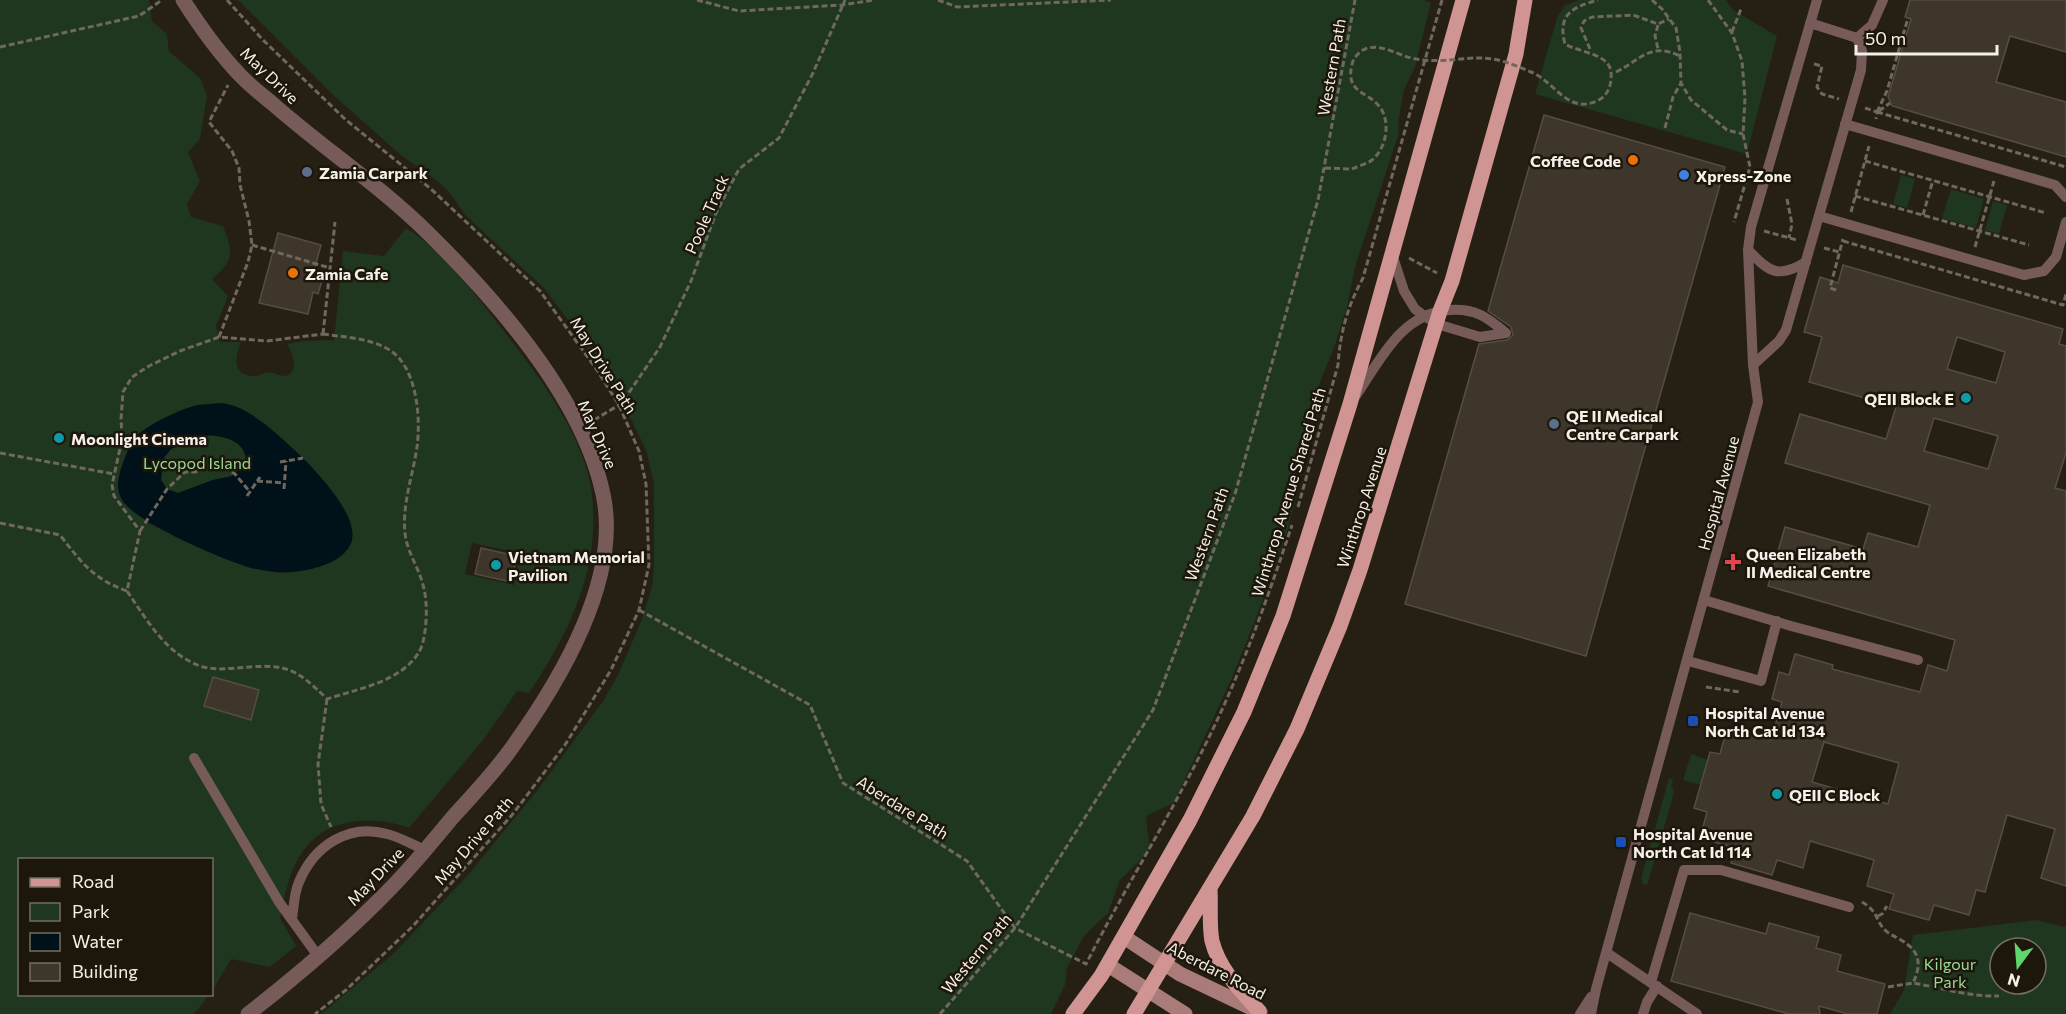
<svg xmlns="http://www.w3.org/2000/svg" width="2066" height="1014" viewBox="0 0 2066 1014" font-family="Commissioner,sans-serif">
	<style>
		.green { fill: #1f361f; fill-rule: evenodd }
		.water { fill: #001119; fill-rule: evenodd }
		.building { fill: #3e362b; stroke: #554d41; stroke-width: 1.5; fill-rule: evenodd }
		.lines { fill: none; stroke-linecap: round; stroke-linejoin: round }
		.path { stroke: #6f685f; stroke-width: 3; stroke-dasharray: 6 3; stroke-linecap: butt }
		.service { stroke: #775b59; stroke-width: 10 }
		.minor { stroke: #775b59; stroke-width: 15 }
		.secondary { stroke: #a97b79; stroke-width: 15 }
		.primary { stroke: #d09592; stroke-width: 15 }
		.path-bridge { stroke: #6f685f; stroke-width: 3; stroke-dasharray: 6 3; stroke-linecap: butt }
		.food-dot { fill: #e8710a; stroke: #1d160b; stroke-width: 2 }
		.service-dot { fill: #5c6f8a; stroke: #1d160b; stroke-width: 2 }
		.shop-dot { fill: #3f7fe0; stroke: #1d160b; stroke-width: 2 }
		.culture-dot { fill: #0f9aa8; stroke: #1d160b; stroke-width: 2 }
		.health-dot { fill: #e0444e; stroke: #1d160b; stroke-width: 2 }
		.transit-dot { fill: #1a4fb4; stroke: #1d160b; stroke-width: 2 }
		.labels { text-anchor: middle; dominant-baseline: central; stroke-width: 5; stroke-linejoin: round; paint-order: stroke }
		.street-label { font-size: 16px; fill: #f5f0e9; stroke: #1d160b }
		.poi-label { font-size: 16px; font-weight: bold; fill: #f5f0e9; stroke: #1d160b; text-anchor: start }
		.park-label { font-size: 16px; fill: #99da96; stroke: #1d160b }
	</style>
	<rect width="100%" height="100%" fill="#261f14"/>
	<path class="green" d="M0 0H149L152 21 167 34 169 51 200 78 207 96 200 139 188 152 200 181 187 204 191 217 223 226C233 252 235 260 212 279L228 296 216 326 220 342H241C235 358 231 377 256 376 261 375 265 372 270 372 275 373 279 376 284 376 301 373 292 353 287 344L302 341 334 340 343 251 384 256 406 228C442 250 477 296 503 330 536 372 583 434 591 488 603 564 570 632 529 693L517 691 484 739 409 828C372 815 328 817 303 851 289 870 285 896 280 918L296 946 270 967 231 959 212 991V860H20V994L209 995 194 1014H0ZM222 403 236 406 268 426 309 464 339 501 350 520 352 542 347 550 300 571 280 573 250 568 195 546 146 522 120 471 131 444 137 436 166 418 197 405ZM472 543 520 553 514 585 465 574ZM213 677 259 690 251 719 204 706Z
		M238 0H1424L1431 3 1415 67 1404 90 1398 122 1399 133 1355 267 1347 307 1335 345 1318 387 1311 439 1287 532 1257 616 1232 678 1174 803 1146 816 1150 850 1120 880 1108 913 1084 936 1067 968 1065 985 1051 1014H321L392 955 467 876 536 792 603 701 618 675 642 619 652 586 654 566V484L646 450 618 393 571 324 543 287 465 215 451 194 436 180 402 156 332 94Z
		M1579 0H1726L1733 10 1777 36 1747 154 1535 94 1557 18 1565 5Z
		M1901 175 1915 179 1907 208 1893 204Z
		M1951 189 1984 199 1976 228 1942 218Z
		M1993 201 2007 205 1999 234 1985 230Z
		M201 436C218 434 247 439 246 462L232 476 213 480 178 493 167 489 161 480 163 459 171 449Z
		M1691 754 1708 760 1701 785 1683 780Z
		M1669 778 1673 780 1671 788 1674 789 1672 800 1647 885 1643 884 1641 879Z
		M2036 920 2066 927V1014H1890L1904 990 1913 935ZM2000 948H2036V984H2000Z"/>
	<path class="water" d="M222 403C231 405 239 407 247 412 275 428 365 508 351 543 344 560 322 567 306 570 288 574 270 572 252 568 227 562 130 520 121 498 115 486 119 475 123 463 126 455 129 446 135 438 144 426 184 407 199 405 206 404 214 404 222 403ZM201 436C218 434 247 439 246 462L232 476 213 480 178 493 167 489 161 480 163 459 171 449Z"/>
	<path class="building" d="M1910 0H2066V52L2010 36 1996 82 2066 102V157L1892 106 1888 97 1911 19 1905 17Z
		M1544 115 1725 167 1586 656 1405 604 1479 344 1507 340 1513 335 1511 327 1488 311Z
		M278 233 321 245 314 271 324 274 318 294 313 292 308 314 259 303Z
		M1843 265 2063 329 2059 344 2066 346V453L2055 488 2066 491V886L2041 878 2055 829 2007 815 1985 892 1976 890 1969 915 1934 905 1929 920 1889 909 1894 894 1867 886 1874 860 1810 841 1803 868 1777 860 1772 875 1731 863 1735 848 1700 838 1707 812 1694 808 1710 752 1720 754 1727 728 1771 740 1782 702 1772 699 1779 672 1789 675 1795 654 1833 665 1832 669 1920 692 1928 665 1947 671 1955 640 1768 586 1785 527 1863 549 1868 533 1918 547 1930 505 1785 463 1800 414 1886 439 1896 407 1809 382 1822 337 1804 332 1820 277 1838 283ZM1957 337 2005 352 1996 383 1947 369ZM1934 418 1998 436 1988 469 1924 451ZM1824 742 1899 763 1888 804 1812 782Z
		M481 548 517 556 511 582 475 574Z
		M213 677 259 690 251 720 204 706Z
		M1690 913 1766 934 1769 923 1819 937 1816 948 1841 955 1837 971 1885 984 1877 1014H1848L1819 1006 1820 1014H1789L1671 981Z"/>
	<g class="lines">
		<path class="path" d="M227 0 263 40 346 120 431 189 540 291 597 370 619 405 639 451 646 484 649 565 639 610 611 670 565 745 512 815 413 926 346 990 315 1014
			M697 0 739 11 842 5 874 0
			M938 0 957 7 1111 0
			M1652 0 1662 9 1676 28 1680 52 1681 83 1691 100 1727 130 1743 134
			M1708 0 1732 33 1742 61 1745 98 1743 134 1750 167 1734 222
			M1658 25 1655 36 1658 49
			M1732 32 1741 9
			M0 47 139 16 162 0
			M1590 49 1581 28 1584 21 1592 17 1615 16 1633 15 1658 24 1669 19
			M1814 64 1822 66 1817 87 1822 94 1839 99
			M1616 72C1642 59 1650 42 1680 56
			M1865 108 1877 112 1876 119
			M1879 111 1890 103
			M1877 112 2066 167
			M1877 112 1887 91 1908 18
			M1665 128 1673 97 1681 83
			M1865 161 2046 213
			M1325 168 1352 169
			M1855 196 2029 245
			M1787 199 1792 224 1789 238
			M1851 212 1869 146
			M1923 215 1933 180
			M1764 231 1797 240
			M1843 241 2063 305 2066 294
			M252 245 330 268
			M1975 247 1994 181
			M1824 248 1839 252
			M1409 258 1437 273
			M1836 290 1830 288 1843 239
			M323 334C344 337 367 338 386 348 417 363 421 417 417 447 413 475 402 504 405 533 407 553 420 569 424 589 428 604 427 639 419 652 401 682 357 689 327 699 293 665 284 664 236 668 224 669 212 670 200 666 165 653 147 620 127 591L140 531 114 496 112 485 122 439 121 419 123 392 132 377 149 366 180 351 219 337 267 341Z
			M323 334 335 222
			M219 337 248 262 252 245 249 221 240 185 239 168 232 151 209 122 228 85
			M594 420 619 405 630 391 660 347 691 281 716 213 739 169 779 138 813 73 845 0
			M0 453 114 474
			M280 462 303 458
			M257 481 284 483
			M284 489 286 461
			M247 496 260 477
			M1298 507 1338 365C1340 333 1348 305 1363 278L1442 0
			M0 523 60 535C81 562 93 579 127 591
			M140 531 167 489 185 472H195L218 463 235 474 250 492
			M639 610 810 705 843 783 967 861 1015 928 1086 964C1131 876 1185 793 1225 703 1251 645 1272 585 1292 525
			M1706 687 1740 692
			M327 699 318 764 321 804 331 827
			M1862 902C1879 912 1875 920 1885 930 1890 935 1895 936 1901 940 1920 951 1922 964 1913 983 1942 988 1970 997 1999 996
			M1878 916 1882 914 1887 906
			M1888 987 1913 983
			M940 1014 1015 928 1153 710 1235 494 1318 200 1355 0"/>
		<path class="service" d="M1857 38 1872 25 1883 0
			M1845 124 2055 185 2066 197
			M1819 216 2024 275 2044 271 2056 257 2066 222
			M1748 250C1769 272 1778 279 1806 262
			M1392 254 1404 291 1415 309 1423 315 1437 324 1480 337 1506 333
			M1753 365 1779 341 1786 330 1861 70 1862 51 1857 38 1810 23
			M1355 397C1380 361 1400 314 1449 310 1475 308 1487 317 1506 333
			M1704 600 1791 626 1918 660
			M1688 661 1761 681 1777 621
			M194 758 279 902 318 956
			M292 918C294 906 294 893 299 882 314 846 348 823 387 834 400 837 413 845 425 850
			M1607 953 1697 1014
			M1651 982 1684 870H1721L1849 907
			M1580 1014 1591 997
			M1591 1014 1596 989 1758 402 1753 365 1748 250 1751 227 1817 0
			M1643 1014 1647 1002 1657 986"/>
		<path class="minor" d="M183 0C199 25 218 52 239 74 249 85 261 94 273 104 324 149 382 187 430 235 498 302 583 399 603 494 622 581 557 686 508 753 491 776 471 797 452 818 428 847 404 876 377 902 337 942 293 979 248 1014"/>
		<path class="secondary" d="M1124 937 1180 974 1260 1012
			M1108 965 1185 1014"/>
		<path class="primary" d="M1210 889C1211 906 1209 925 1212 941 1219 969 1240 990 1259 1011
			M1073 1014 1101 976 1190 820 1244 712 1283 616 1350 404 1463 0
			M1134 1014 1253 816 1297 729 1340 626 1360 570 1440 311 1452 281 1516 54 1525 0"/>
		<path class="path-bridge" d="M1352 169C1358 166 1367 164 1372 160 1387 148 1391 120 1379 106 1367 91 1345 93 1352 64 1353 59 1358 53 1363 50 1378 42 1396 54 1411 58 1442 65 1465 55 1492 59 1506 61 1519 67 1531 72 1549 79 1561 101 1580 104 1589 105 1600 101 1605 95 1609 90 1611 84 1611 78 1614 53 1582 54 1565 44 1557 14 1573 7 1598 0"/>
	</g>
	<g class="food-dot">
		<circle cx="1633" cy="160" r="6"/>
		<circle cx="293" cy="273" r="6"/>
	</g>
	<g class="service-dot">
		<circle cx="307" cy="172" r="6"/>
		<circle cx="1554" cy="424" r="6"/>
	</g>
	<circle class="shop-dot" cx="1684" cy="175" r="6"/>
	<g class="culture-dot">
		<circle cx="1966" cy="398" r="6"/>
		<circle cx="59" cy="438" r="6"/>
		<circle cx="496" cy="565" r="6"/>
		<circle cx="1777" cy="794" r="6"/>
	</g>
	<path class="health-dot" d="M1730 553h6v6h6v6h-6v6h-6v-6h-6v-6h6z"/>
	<g class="transit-dot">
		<rect x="1687" y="715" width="12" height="12" rx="3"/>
		<rect x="1615" y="836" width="12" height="12" rx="3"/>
	</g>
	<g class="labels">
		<g class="street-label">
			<text transform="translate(1331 67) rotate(-80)">Western Path</text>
			<text transform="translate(270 75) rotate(44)">May Drive</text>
			<text transform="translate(706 214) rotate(-66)">Poole Track</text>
			<text transform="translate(604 365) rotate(58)">May Drive Path</text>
			<text transform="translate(598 434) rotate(66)">May Drive</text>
			<text transform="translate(1288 492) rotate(-73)">Winthrop Avenue Shared Path</text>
			<text transform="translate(1718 493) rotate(-75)">Hospital Avenue</text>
			<text transform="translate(1361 507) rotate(-72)">Winthrop Avenue</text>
			<text transform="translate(1206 534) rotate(-70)">Western Path</text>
			<text transform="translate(903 807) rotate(32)">Aberdare Path</text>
			<text transform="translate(473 840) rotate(-49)">May Drive Path</text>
			<text transform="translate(375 876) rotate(-46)">May Drive</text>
			<text transform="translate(976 953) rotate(-50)">Western Path</text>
			<text transform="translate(1217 970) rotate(27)">Aberdare Road</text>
		</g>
		<g class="poi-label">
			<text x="1621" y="160" text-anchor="end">Coffee Code</text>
			<text x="319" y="172">Zamia Carpark</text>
			<text x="1696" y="175">Xpress-Zone</text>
			<text x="305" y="273">Zamia Cafe</text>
			<text x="1954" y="398" text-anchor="end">QEII Block E</text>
			<text x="1566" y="415">QE II Medical<tspan x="1566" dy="18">Centre Carpark</tspan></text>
			<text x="71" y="438">Moonlight Cinema</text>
			<text x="1746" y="553">Queen Elizabeth<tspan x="1746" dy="18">II Medical Centre</tspan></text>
			<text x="508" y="556">Vietnam Memorial<tspan x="508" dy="18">Pavilion</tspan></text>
			<text x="1705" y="712">Hospital Avenue<tspan x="1705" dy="18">North Cat Id 134</tspan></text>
			<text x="1789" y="794">QEII C Block</text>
			<text x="1633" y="833">Hospital Avenue<tspan x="1633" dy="18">North Cat Id 114</tspan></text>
		</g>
		<g class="park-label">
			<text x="197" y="462">Lycopod Island</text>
			<text x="1950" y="963">Kilgour<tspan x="1950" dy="18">Park</tspan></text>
		</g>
	</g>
	<rect x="18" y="858" width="195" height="138" fill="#1d160b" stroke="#736d64" stroke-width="1.5"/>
	<rect x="30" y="878" width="30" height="9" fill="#d09592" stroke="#736d64" stroke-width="1.5"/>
	<text x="72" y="888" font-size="18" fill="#f5f0e9">Road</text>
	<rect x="30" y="903" width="30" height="18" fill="#1f361f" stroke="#736d64" stroke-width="1.5"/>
	<text x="72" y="918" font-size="18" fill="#f5f0e9">Park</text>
	<rect x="30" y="933" width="30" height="18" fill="#001119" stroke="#736d64" stroke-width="1.5"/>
	<text x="72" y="948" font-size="18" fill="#f5f0e9">Water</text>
	<rect x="30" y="963" width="30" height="18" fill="#3e362b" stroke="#736d64" stroke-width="1.5"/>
	<text x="72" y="978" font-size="18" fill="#f5f0e9">Building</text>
	<g transform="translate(2018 966) rotate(196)"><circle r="28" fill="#1d160b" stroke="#736d64" stroke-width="1.5"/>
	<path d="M0-4.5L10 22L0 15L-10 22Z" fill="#60d56b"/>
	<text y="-9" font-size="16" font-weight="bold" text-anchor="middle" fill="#f5f0e9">N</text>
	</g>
	<path d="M1856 45v9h141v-9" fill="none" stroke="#f5f0e9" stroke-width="3"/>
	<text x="1865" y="45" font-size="18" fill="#f5f0e9" stroke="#1d160b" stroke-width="4.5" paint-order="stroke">50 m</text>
</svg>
